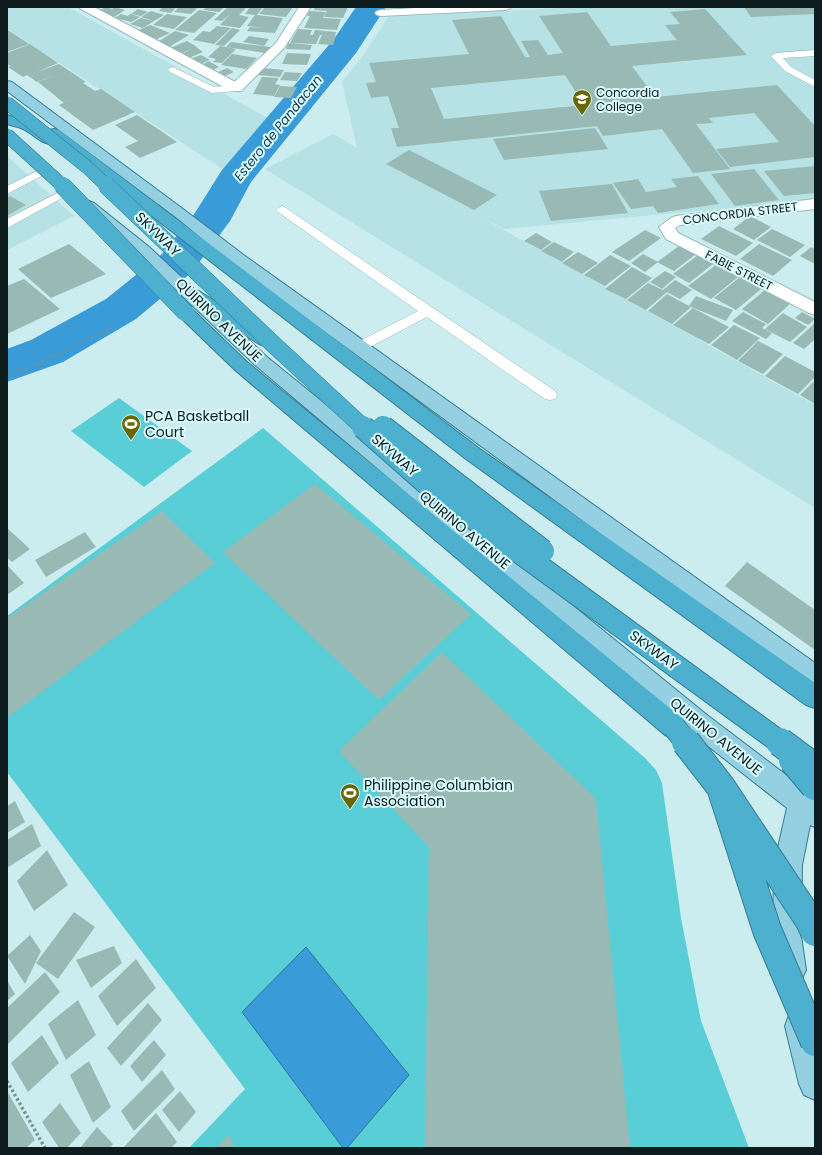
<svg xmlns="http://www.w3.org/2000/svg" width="822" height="1155" viewBox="0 0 822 1155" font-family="Poppins,sans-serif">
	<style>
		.built { fill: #b7e2e5 }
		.green { fill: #59ced7 }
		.water { fill: #399bd7; stroke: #2c759f }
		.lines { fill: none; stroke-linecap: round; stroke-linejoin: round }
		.river { fill: #399bd7; fill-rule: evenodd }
		.building { fill: #99b9b4; fill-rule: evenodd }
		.service-casing { stroke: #98b9bb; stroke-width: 1 }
		.pedestrian-casing { stroke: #98b9bb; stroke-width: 2 }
		.minor-casing { stroke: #98b9bb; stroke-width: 2 }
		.primary-casing { stroke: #377c90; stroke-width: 2 }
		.motorway-casing { stroke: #377c90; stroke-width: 2 }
		.path-far1 { stroke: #799194; stroke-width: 2; stroke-dasharray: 1.5 1.5; stroke-linecap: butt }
		.path { stroke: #799194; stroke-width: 3.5; stroke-dasharray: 2.5 2.5; stroke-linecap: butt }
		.service { fill: #fff; fill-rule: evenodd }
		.pedestrian { fill: #fff; fill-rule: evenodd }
		.minor { fill: #fff; fill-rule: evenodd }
		.primary { fill: #94d0e2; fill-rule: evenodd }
		.motorway { fill: #4db0ce; fill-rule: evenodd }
		.motorway-bridge-far3-casing { stroke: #377c90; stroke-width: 14; stroke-linecap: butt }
		.motorway-bridge-far2-casing { stroke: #377c90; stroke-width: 18; stroke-linecap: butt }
		.motorway-bridge-far1-casing { stroke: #377c90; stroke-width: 24; stroke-linecap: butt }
		.motorway-bridge-casing { stroke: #377c90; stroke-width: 30; stroke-linecap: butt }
		.motorway-bridge-far3 { stroke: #4db0ce; stroke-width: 13 }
		.motorway-bridge-far2 { stroke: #4db0ce; stroke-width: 17 }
		.motorway-bridge-far1 { stroke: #4db0ce; stroke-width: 22 }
		.motorway-bridge { stroke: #4db0ce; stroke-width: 28 }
		.labels { text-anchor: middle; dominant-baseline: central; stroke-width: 4; stroke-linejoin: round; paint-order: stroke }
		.far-poi-label { font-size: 12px; fill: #0f1c1d; stroke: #d9fbfd; text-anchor: start }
		.far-street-label { font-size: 12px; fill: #0f1c1d; stroke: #d9fbfd }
		.far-water-label { font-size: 13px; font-style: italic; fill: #0e3750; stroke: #d9fbfd }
		.street-label { font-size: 14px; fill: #0f1c1d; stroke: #d9fbfd }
		.poi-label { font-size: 14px; fill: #0f1c1d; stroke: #d9fbfd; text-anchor: start }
	</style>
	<rect width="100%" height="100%" fill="#ccedf0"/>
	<path class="built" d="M7 7H68L275 122 227 172 7 29Z
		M582 7H815V200L504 229 479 216 815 405V508L265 169 333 134 357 148 342 82 364 54 388 17Z
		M7 156 74 216 7 250Z"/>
	<path class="green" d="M119 398 192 451 144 487 71 431Z
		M263 428 645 758 656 770 662 783 681 918 701 1021 749 1148H189L245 1089 7 772V616Z"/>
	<path class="water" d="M306 947 409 1075 347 1148H343L242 1012Z"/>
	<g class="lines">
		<path class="river" d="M356 7H386L356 53 251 182 230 221 192 272 136 319 63 362 7 382V349L31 340 106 299 162 254 193 216 222 170 334 39Z"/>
	</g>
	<path class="building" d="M106 7 112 9 115 7 125 10 114 17 100 10Z
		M163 7H176L171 13 159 11Z
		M179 7H198L191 14 174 12Z
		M206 7H224L219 12 203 10Z
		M228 7H247L239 15 249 17 240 28 220 25 230 14 222 21 214 20Z
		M250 7H263L257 15 283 18 275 33 247 31 250 27 264 28 247 26 255 15 245 14Z
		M265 7H293L286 17 259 14Z
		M315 7H348L343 18 324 17 327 11 314 10Z
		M744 7H815V14L751 17Z
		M138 9 148 12 141 16 131 14Z
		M705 9 747 55 632 66 655 97 777 85 815 126V157L730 167 716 149 779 142 754 113 709 118 713 123 696 124 730 169 693 173 662 129 603 136 597 126 397 147 391 128H399L388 96 371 98 366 83 376 82 369 63 469 54 452 20 501 16 525 57H530L521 41 538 40 548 55 563 53 539 16 587 12 611 46 677 40 665 25 680 24 670 12ZM565 75 584 105 444 119 431 88Z
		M199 10 217 13 194 33 175 30Z
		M151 11 164 15 154 21 141 17Z
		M309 11 326 12 323 18 341 19 337 30 304 28 310 16H307Z
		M121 14 128 16 130 14 140 17 131 22 115 18Z
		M167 14 187 17 174 29 153 25Z
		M141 18 154 21 143 28 130 24Z
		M150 25 170 33 157 39 137 31Z
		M217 26 231 28 214 44 193 40 203 31 210 32Z
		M232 28 240 30 224 46 215 45Z
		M298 29 312 30 310 35H313L315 30 336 32 335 36H336L333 45 318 44 322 35H320L316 44 290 43Z
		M7 30 11 32 29 44 7 52Z
		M175 31 189 35 169 47 156 43Z
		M249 36 269 39 264 46 243 42Z
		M187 41 197 47H196L203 52 189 58 182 54 191 49 180 54 170 48Z
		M231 42 271 47 265 53 226 47Z
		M288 43 312 45 310 50 286 49Z
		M30 44 58 63 37 72 59 64 86 82 83 83 95 91 101 89 135 112 93 130 59 105 80 96 64 103 38 82 55 75 37 82 27 75 23 77 8 67 11 66 7 64V53Z
		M220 46 236 49 222 63 213 62 216 59 208 57Z
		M287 53 311 54 307 65 282 64Z
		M232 54 257 58 246 69 221 65Z
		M201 55 210 60 200 64 190 59Z
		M209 61 219 67 211 71 201 65Z
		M227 68 234 72 223 77 216 73Z
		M263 68 284 70 280 77 258 75Z
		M285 72 302 73 297 81 280 80Z
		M262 77 279 78 275 84 280 85 274 96 253 94Z
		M280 86 297 87 291 98 274 97Z
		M137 115 161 131 177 142 140 158 125 147 138 141 115 125Z
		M595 128 608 149 504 160 493 139Z
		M409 150 497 195 474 210 386 164Z
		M815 166V193L784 196 764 171Z
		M754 169 779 200 735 206 711 174Z
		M698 176 719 204 658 213 653 206 631 209 613 183 638 179 646 192 677 187 671 179Z
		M612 184 628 213 551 221 539 191Z
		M10 196 26 205 7 216V198Z
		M750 216 771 227 754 240 733 229Z
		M719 226 753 243 736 256 701 239Z
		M772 229 805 245 790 257 757 240Z
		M645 230 661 238 629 261 612 252Z
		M536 233 552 242 541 250 524 241Z
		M554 242 574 252 562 262 541 251Z
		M69 244 106 274 51 298 18 269Z
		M759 244 792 260 773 276 740 259Z
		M679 246 696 254 674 271 657 262Z
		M811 247 815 249V264L800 256Z
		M578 252 598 263 582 274 562 263Z
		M643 254 658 262 645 272 631 263Z
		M610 255 631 266 605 286 584 275Z
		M698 255 713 264 689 283 673 274Z
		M716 265 738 277 711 299 688 286Z
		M632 267 652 278 626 299 605 289Z
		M665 271 676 277 662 289 650 282Z
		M740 277 761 289 736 310 714 298Z
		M24 279 60 309 7 334V286Z
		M675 280 692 290 680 299 663 290Z
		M648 283 667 292 646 310 627 300Z
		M765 290 791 303 768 324 742 309Z
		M667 294 689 306 696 296 733 310 726 321 691 307 672 324 648 311Z
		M693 308 729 327 709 344 673 325Z
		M743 312 766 324 762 328 772 333 766 339 732 321Z
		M802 312 815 319 808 325 795 318Z
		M783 313 807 327 790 342 765 329Z
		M815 323V339L804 349 793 343Z
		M734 325 760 338 737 360 711 345Z
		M758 341 783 354 763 374 738 361Z
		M785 356 815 372V377L798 394 765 376Z
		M813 382 815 383V404L800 395Z
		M315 484 471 614 379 700 223 552Z
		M162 511 215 563 7 718V618Z
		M7 528 30 549 12 562 7 558Z
		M85 532 96 547 46 577 35 560Z
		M747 562 815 610V650L725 586Z
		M7 565 24 583 7 595Z
		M442 652 596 799 630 1148H425L429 847 339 751Z
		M15 801 25 822 7 833V806Z
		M32 824 41 846 7 868V840Z
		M47 850 68 885 34 911 17 881Z
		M74 912 95 927 58 979 36 963Z
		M30 935 41 951 25 984 7 956Z
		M114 946 122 963 91 988 76 960Z
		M136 959 156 988 117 1026 98 996Z
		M45 972 60 992 7 1045V1008Z
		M8 982 15 994 7 1001V983Z
		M78 1000 96 1035 66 1060 48 1024Z
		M148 1003 162 1020 121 1066 107 1048Z
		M42 1035 59 1063 28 1092 11 1063Z
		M154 1040 166 1055 142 1082 130 1066Z
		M89 1061 111 1107 93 1123 70 1075Z
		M162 1070 175 1089 134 1131 121 1111Z
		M7 1091 35 1140 26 1148H7Z
		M180 1091 196 1112 179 1132 162 1110Z
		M60 1103 81 1133 67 1148H59L42 1122Z
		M156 1113 177 1142 171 1148H123Z
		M97 1127 113 1144 110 1148H80Z
		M228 1135 236 1148H216Z"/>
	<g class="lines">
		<defs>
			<path id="service" d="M815 50V56L783 58 791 67 815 80V87L785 71 771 56 776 53Z
				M173 67 214 87 236 85 241 88 236 91 212 93 170 72 168 70 170 68Z
				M41 169 45 170 47 172 45 174 7 194V186Z
				M69 187 73 188 75 190 73 192 7 228V219Z
				M282 206 286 208 555 391 557 395 555 399 550 400 545 399 427 317 364 350 359 352 354 350 352 347 354 344 418 311 278 212 276 210 278 208Z"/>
			<path id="pedestrian" d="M79 7H94L241 85 242 88 241 91H231L81 9Z"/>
			<path id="minor" d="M299 7H311L284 48 241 91H231L230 88 231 85 276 43Z
				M434 7H511L509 9 505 10 381 16 377 15 375 13 377 11 381 10Z
				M815 199V209L680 225 675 228 678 233 815 302V315L809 313 666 239 659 227 671 218 676 216Z"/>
			<path id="primary" d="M7 81 12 82 187 212 245 256 815 663V688L807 685 233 264 177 218 7 91Z
				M89 201 94 203 148 246 267 357 707 715 798 784 807 780 815 783V827L810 825 802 865 801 936 806 970 801 980 791 985 781 980 776 970 773 936 774 865 787 808 689 731 255 365 136 252 84 209 81 206 84 203Z
				M800 1011 811 1015 815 1026V1100L804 1095 799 1084 785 1026 789 1015Z"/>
			<path id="motorway" d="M7 115 35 124 47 133 49 130 54 129 59 130 480 449 815 683V708L806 705 466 459 55 141 54 143C42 146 35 135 25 130 20 127 13 126 7 124Z
				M193 290 199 291 271 336 274 340 271 344 265 346 259 344 187 299 185 295 187 291Z
				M186 307 192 309 247 362 683 719 686 727 683 735 674 739 665 735 235 370 180 317 177 313 180 309Z"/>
		</defs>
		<use href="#service" class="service-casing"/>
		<use href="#pedestrian" class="pedestrian-casing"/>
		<use href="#minor" class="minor-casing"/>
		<use href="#primary" class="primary-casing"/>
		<use href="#motorway" class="motorway-casing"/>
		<path class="path-far1" d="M7 375 35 365 112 328"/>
		<path class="path" d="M7 1081 45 1148"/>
		<use href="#service" class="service"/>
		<use href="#pedestrian" class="pedestrian"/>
		<use href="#minor" class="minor"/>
		<use href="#primary" class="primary"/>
		<use href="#motorway" class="motorway"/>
		<defs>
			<path id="motorway-bridge-far3" d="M7 103 87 167 107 186
				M7 135 63 186"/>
			<path id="motorway-bridge-far2" d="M62 185 186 313
				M106 185 273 344 364 428
				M382 426 384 428"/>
			<path id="motorway-bridge-far1" d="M363 427 432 488 781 743
				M383 427 543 551
				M674 727 687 743"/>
			<path id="motorway-bridge" d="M686 742 721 787 810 921 815 932
				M780 742 815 768
				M793 760 815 786
				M721 787 767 930 815 1042"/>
		</defs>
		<use href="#motorway-bridge-far3" class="motorway-bridge-far3-casing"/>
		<use href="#motorway-bridge-far2" class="motorway-bridge-far2-casing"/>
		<use href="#motorway-bridge-far1" class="motorway-bridge-far1-casing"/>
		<use href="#motorway-bridge" class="motorway-bridge-casing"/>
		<use href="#motorway-bridge-far3" class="motorway-bridge-far3"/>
		<use href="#motorway-bridge-far2" class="motorway-bridge-far2"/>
		<use href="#motorway-bridge-far1" class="motorway-bridge-far1"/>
		<use href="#motorway-bridge" class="motorway-bridge"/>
	</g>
	<defs>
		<symbol id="university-pin" viewBox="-11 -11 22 30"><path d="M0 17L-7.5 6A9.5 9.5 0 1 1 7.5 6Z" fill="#686701" stroke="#d9fbfd"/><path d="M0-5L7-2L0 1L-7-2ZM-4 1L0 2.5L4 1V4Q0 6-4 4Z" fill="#fff"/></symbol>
		<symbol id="stadium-pin" viewBox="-11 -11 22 30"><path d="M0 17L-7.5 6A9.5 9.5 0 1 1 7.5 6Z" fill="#686701" stroke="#d9fbfd"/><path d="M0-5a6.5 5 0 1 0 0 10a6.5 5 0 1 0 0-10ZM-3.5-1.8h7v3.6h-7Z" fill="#fff"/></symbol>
	</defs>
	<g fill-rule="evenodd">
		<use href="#university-pin" x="571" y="88" width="22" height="30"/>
		<use href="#stadium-pin" x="120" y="413" width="22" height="30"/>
		<use href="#stadium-pin" x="339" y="782" width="22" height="30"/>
	</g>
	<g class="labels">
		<g class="far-poi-label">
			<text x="596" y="92">Concordia<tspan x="596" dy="14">College</tspan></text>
		</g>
		<g class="far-street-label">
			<text transform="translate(740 213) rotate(-7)">CONCORDIA STREET</text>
			<text transform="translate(739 270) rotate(27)">FABIE STREET</text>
		</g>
		<g class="far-water-label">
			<text transform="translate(278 128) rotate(-51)">Estero de Pandacan</text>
		</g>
		<g class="street-label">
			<text transform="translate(158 234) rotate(44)">SKYWAY</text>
			<text transform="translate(219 320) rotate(44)">QUIRINO AVENUE</text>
			<text transform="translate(395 455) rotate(41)">SKYWAY</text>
			<text transform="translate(465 530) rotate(40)">QUIRINO AVENUE</text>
			<text transform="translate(654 650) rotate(36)">SKYWAY</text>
			<text transform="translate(716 736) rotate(39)">QUIRINO AVENUE</text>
		</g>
		<g class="poi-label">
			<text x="145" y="416">PCA Basketball<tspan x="145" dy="16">Court</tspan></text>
			<text x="364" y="785">Philippine Columbian<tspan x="364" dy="16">Association</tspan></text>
		</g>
	</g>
	<rect width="822" height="1155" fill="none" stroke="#0f1c1d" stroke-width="16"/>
</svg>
